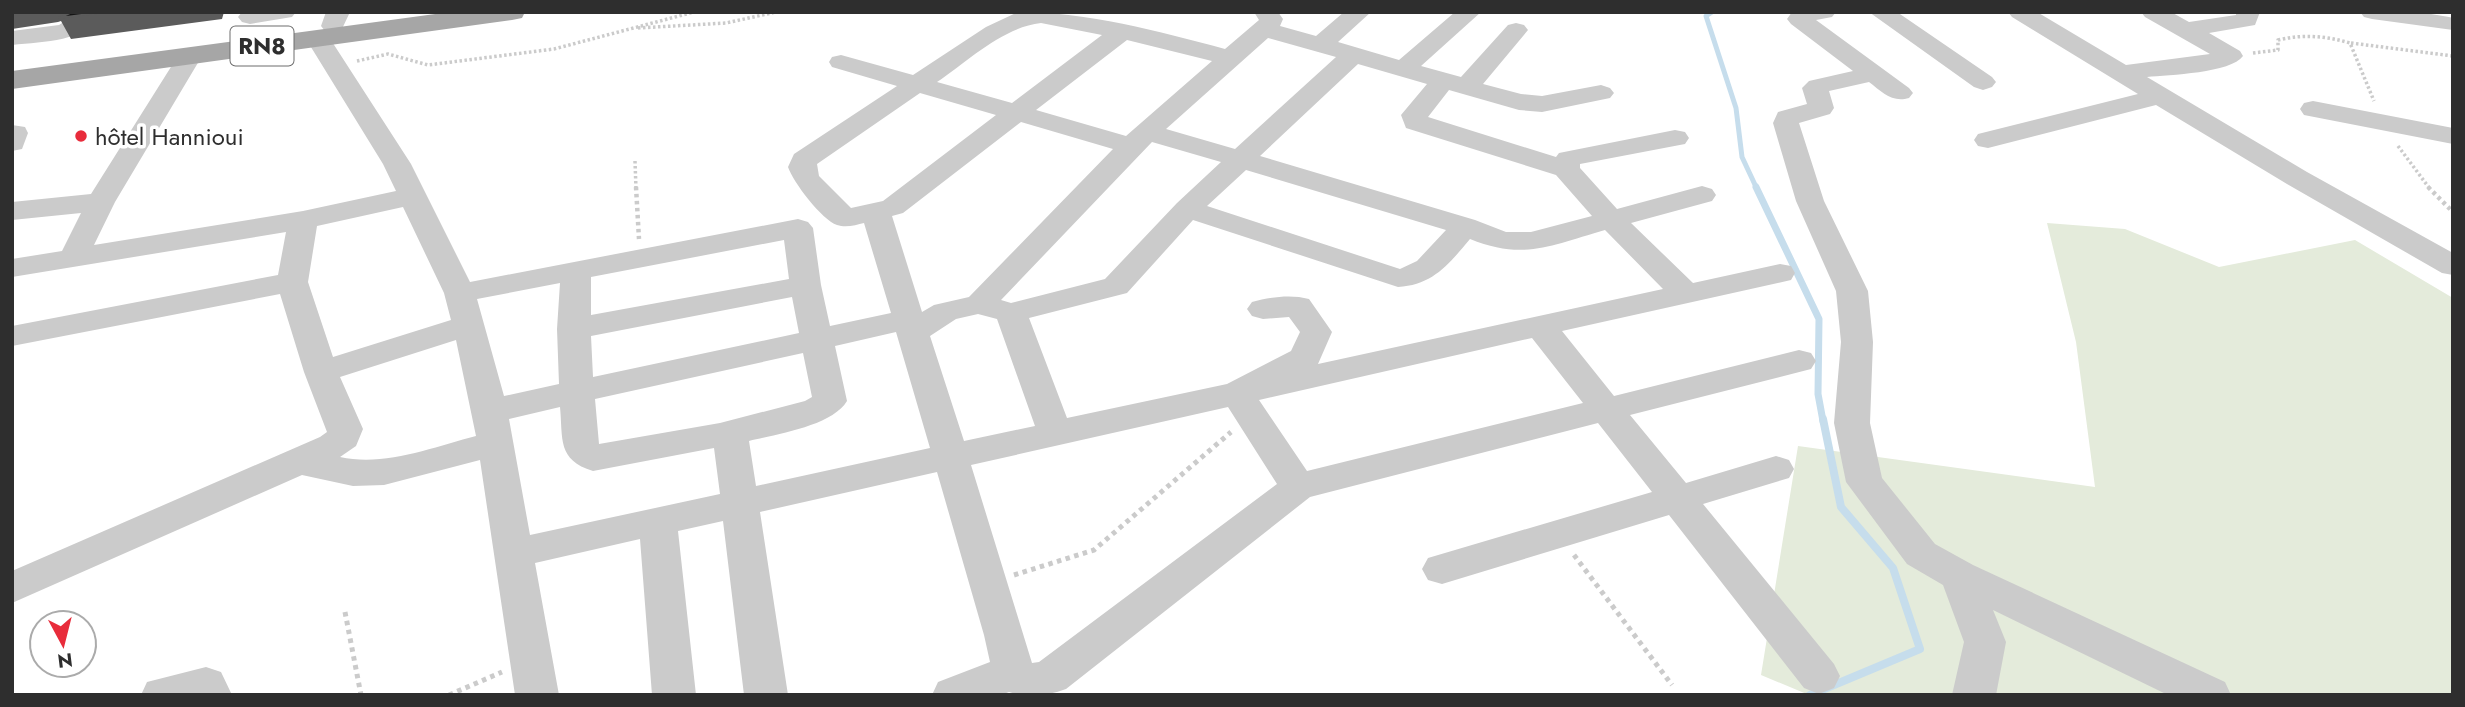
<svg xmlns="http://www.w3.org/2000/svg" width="2465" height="707" viewBox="0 0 2465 707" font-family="Jost,sans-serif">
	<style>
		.green { fill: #e4ebdb }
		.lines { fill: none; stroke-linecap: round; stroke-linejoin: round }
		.stream-far2 { stroke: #c6ddec; stroke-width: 5 }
		.stream-far1 { stroke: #c6ddec; stroke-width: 7 }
		.stream { stroke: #c6ddec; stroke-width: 8 }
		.path-far2 { stroke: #cbcbcb; stroke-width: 3.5; stroke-dasharray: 2.5 2.5; stroke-linecap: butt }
		.path-far1 { stroke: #cbcbcb; stroke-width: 4.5; stroke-dasharray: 3.5 3.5; stroke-linecap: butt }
		.path { stroke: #cbcbcb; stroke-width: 5; stroke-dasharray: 4.5 4.5; stroke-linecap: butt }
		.minor { fill: #cbcbcb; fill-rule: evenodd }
		.major { fill: #a6a6a6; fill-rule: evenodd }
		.shaded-wall { fill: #5b5b5b }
		.building { fill: #151515; stroke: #5b5b5b; stroke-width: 2 }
		.poi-dot { fill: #e82c3b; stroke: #fff; stroke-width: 2.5 }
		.labels { text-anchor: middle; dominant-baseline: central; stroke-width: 7; stroke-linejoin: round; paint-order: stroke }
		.shield { fill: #fff; stroke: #6d6d6d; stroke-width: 2 }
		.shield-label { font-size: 23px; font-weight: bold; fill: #2e2e2e }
		.poi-label { font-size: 24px; fill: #2e2e2e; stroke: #fff; text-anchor: start }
	</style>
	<rect width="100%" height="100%" fill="#fff"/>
	<path class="green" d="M2047 223 2125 229 2219 267 2355 240 2453 298V695H1809L1761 675 1798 446 2095 487 2076 342Z"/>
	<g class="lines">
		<path class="stream-far2" d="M1712 12 1706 16 1736 108 1742 157 1757 189"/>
		<path class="stream-far1" d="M1756 187 1819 319 1818 394 1823 421"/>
		<path class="stream" d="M1810 695 1920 649 1893 568 1841 507 1823 419"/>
		<path class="path-far2" d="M638 28 726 23 776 12
			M2351 43 2453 56
			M2253 53 2278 50V40C2303 34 2326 36 2350 43L2374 101
			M357 61 388 54 428 65 554 49 694 12
			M2398 146 2430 189
			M635 161 636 189"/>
		<path class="path-far1" d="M636 187 639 239
			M2428 187 2453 212"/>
		<path class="path" d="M1574 555 1672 685
			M1014 575 1094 550 1231 432
			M345 612 361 695
			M449 695 502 672"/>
		<path class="minor" d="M79 12H104C83 43 46 41 12 45V31L59 25Z
			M242 12H296L292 17 250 24 242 22 238 17Z
			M326 12H350L341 31H325L321 26Z
			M1018 12C1088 12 1158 31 1225 49L1259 20 1254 12H1278L1283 19 1280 26 1316 36 1344 12H1371L1338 42 1399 60 1455 12H1481L1421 66 1461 77 1508 25 1516 23 1524 25 1528 30 1483 84 1521 94 1542 96 1601 85 1610 88 1614 93 1610 98 1542 112 1519 110 1449 90 1428 117 1556 157 1559 153 1675 130 1685 132 1689 138 1685 144 1580 164V168L1617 209 1702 186 1712 189 1716 195 1712 201 1631 223 1693 283 1780 264 1791 266 1795 273 1791 280 1562 331 1614 396 1799 350 1811 353 1816 361 1811 369 1630 415 1686 483 1776 456 1789 460 1794 469 1789 478 1703 504 1834 664 1840 676 1834 688 1819 694 1804 688 1669 515 1442 584 1428 580 1422 569 1428 558 1652 492 1598 423 1310 497 1066 689C1048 696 1027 698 1009 692L1001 695H932L938 682 990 662 984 635 937 472 760 512 788 695H744L723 521 678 531 696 695H652L640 539 535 563 559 695H515L480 460 384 485 353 486 302 475 12 603V571L320 437 327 432 304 372 280 294 12 346V326L278 275 286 232 12 277V259L62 251 81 213 12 220V202L91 194 181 51 190 49 199 51 202 56 115 202 94 245 303 211 396 191 383 164 306 39 309 34 318 32 327 34 411 164 470 282 798 219 808 222 813 228 821 285 830 326 891 313 864 223C856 225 846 228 837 225 822 220 793 182 788 167L794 154 897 86 832 67 829 62 832 57 841 55 913 75 986 27ZM1041 23 1102 35 1012 103 937 82C968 61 1003 27 1041 23ZM1268 38 1336 57 1235 149 1166 129ZM1127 40 1212 61 1126 136 1036 110ZM1358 64 1427 84 1401 115 1406 128 1556 175 1592 216 1531 232H1506L1475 220 1260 156ZM920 93 996 115 883 201 851 208 819 176 817 164ZM1021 122 1113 149 969 297 934 305 922 312 892 216 903 213ZM1152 142 1221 162 1177 203 1105 279 1011 303 1001 300ZM1246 170 1446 230 1417 261 1400 269 1207 206ZM403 207 444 293 451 320 333 357 308 282 317 226ZM1193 220 1398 287C1433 285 1449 264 1470 239 1524 261 1552 245 1605 230L1663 289 1318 364 1332 332 1309 299C1291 294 1270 297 1252 302L1247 309 1252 316 1263 319 1289 317 1300 332 1291 351 1227 384 1067 418 1029 318 1127 293ZM784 240 789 279 591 315V277ZM560 283 557 329 559 384 504 396 477 299ZM792 297 799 333 593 377 591 336ZM978 314 997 319 1035 426 964 441 930 336 956 319ZM896 332 930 448 756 486 749 441C777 434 832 426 847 401L835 346ZM1532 338 1583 403 1307 471 1259 400ZM456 340 476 436C433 447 385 467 340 457L356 446 363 429 340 377ZM803 353 812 397 805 401 720 423 599 444 595 399ZM560 407C563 439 557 460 593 471L714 448 720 494 530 535 509 419ZM1228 407 1277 484 1039 662 1032 663 971 465Z
			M1792 12H1836L1832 17 1816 20 1909 88 1913 93 1909 98C1892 103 1882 92 1869 82L1829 91 1834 108 1830 114 1799 123 1824 201 1868 291 1873 342 1870 423 1882 478 1935 544 1973 565 2225 682 2231 695H2168L1993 610 2006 642 1996 695H1952L1964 642 1943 585 1907 564 1846 482 1834 423 1841 342 1836 291 1796 201 1773 123 1778 112 1807 104 1802 88 1809 81 1853 71 1791 24 1787 19Z
			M1869 12H1897L1992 77 1996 82 1992 87 1983 90 1974 87Z
			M2008 12H2037L2126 65 2210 54 2145 17 2141 12H2171L2189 22 2236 15V12H2260L2255 25 2209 33 2240 51 2243 56C2231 73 2169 75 2147 77L2307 172 2453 253V275L2442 273 2287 184 2156 105 1988 148 1978 146 1974 140 1978 134 2138 94 2012 17Z
			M2360 12H2419L2449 17 2453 18V30L2372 19 2364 17Z
			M2313 101 2453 128V144L2304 115 2300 109 2304 103Z
			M12 125 25 127 28 133 22 149 12 151Z
			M206 667 221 672 232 695H141L147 682Z"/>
		<path class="major" d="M450 12H525L522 18 512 20 12 89V71Z"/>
	</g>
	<path class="shaded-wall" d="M12 12H224L222 19 71 39 61 21 58 22 12 29Z"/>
	<path class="building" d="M72 12H104L59 18Z"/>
	<circle class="poi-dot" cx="81" cy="136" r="7"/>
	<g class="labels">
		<rect class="shield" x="230.5" y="26.5" width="63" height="39" rx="5"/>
		<g class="shield-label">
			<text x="262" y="46">RN8</text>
		</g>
		<g class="poi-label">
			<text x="95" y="136">hôtel Hannioui</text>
		</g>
	</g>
	<rect width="2465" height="707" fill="none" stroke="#2e2e2e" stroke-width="28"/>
	<g transform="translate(63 644) rotate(173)"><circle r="33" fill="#ffffff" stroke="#ababab" stroke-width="2"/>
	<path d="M0-5L12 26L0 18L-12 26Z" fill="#e82c3b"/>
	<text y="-10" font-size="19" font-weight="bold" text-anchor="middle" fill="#2e2e2e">N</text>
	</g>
</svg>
